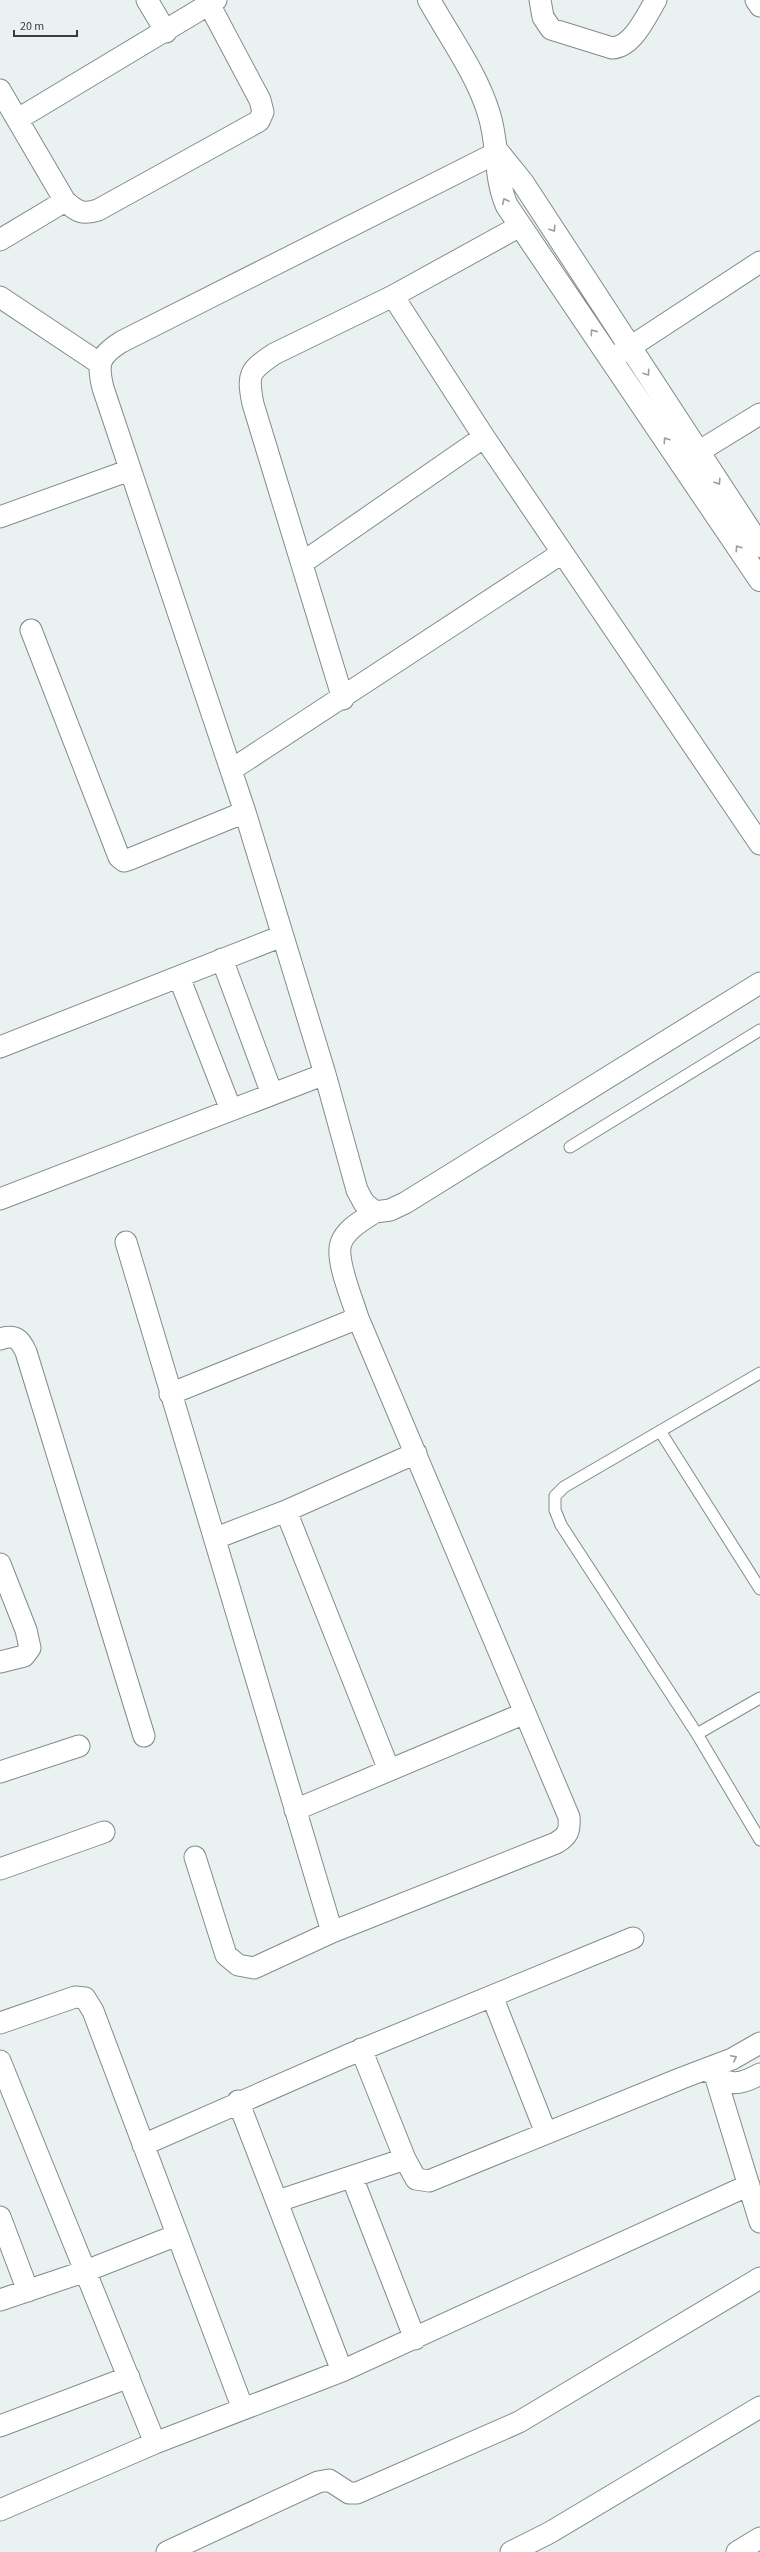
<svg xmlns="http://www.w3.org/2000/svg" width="760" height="2552" viewBox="0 0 760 2552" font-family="'Source Sans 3',sans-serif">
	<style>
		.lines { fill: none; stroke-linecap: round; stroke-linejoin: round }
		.service-casing { stroke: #838b8b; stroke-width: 13 }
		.minor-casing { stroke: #838b8b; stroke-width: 23 }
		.tertiary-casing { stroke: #838b8b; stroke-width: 24 }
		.service { stroke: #fff; stroke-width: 11 }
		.minor { stroke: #fff; stroke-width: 21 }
		.tertiary { stroke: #fff; stroke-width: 22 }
		.oneway { stroke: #9c9e9e }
	</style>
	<rect width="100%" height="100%" fill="#e9f1f1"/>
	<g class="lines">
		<defs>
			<path id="service" d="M570 1147 760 1030
				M760 1373 564 1487 555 1496V1510L561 1525 697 1734 760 1698
				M660 1431 760 1589
				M697 1734 760 1840"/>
			<path id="minor" d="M147 0 166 32
				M540 0 543 17 551 29 612 48C633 47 646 16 656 0
				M756 0 760 6
				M0 90 65 201C77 212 83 215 98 210L259 121 263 112 260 100 209 4
				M18 119 216 0
				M498 152 121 342C99 356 97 363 103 388L245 812 325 1074 357 1190 364 1203 375 1212 390 1210 405 1203 760 983
				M0 240 65 201
				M393 296 484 437 760 844
				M0 297 99 363
				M615 357 760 262
				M698 452 760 414
				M0 517 130 470
				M302 563 484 437
				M31 630 119 857 124 861 130 859 245 812
				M343 699 253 404C247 374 249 371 274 354L393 296 520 226
				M231 770 562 553
				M222 959 272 1094
				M179 977 231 1110
				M0 1047 282 936
				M0 1199 325 1074
				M126 1242 332 1932
				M358 1318C353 1301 335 1260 341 1243 346 1229 363 1220 375 1212
				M0 1339C15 1334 20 1339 26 1352L144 1736
				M170 1394 358 1318 569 1817C570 1831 568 1836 556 1843L332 1932 254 1968 238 1965 226 1955 195 1857
				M286 1511 389 1770
				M216 1538 286 1511 416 1453
				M0 1564 26 1630 30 1648 24 1656 0 1662
				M0 1772 79 1746
				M295 1810 525 1713
				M0 1869 104 1832
				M492 1996 546 2133
				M0 2023 75 1997 85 1998 93 2011 243 2409
				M361 2049 405 2159
				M0 2061 155 2443
				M708 2071C730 2085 737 2087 760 2074
				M715 2075 760 2222
				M238 2101 342 2371
				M143 2145 346 2056 633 1938
				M352 2177 415 2339
				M278 2201 405 2159 416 2179 429 2181 682 2078 732 2059 760 2043
				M0 2217 28 2291
				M0 2300 86 2271 177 2235
				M0 2426 129 2377
				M0 2510 155 2443 342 2371 749 2185
				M167 2552 318 2482 329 2480 349 2493H357L519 2422 760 2278
				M511 2552 549 2533 760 2407
				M737 2552 760 2538"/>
			<path id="tertiary" d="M429 0C449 36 477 74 489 114 499 145 494 177 507 206L760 580
				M498 152 523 183 760 546"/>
		</defs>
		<use href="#service" class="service-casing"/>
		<use href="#minor" class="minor-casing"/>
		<use href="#tertiary" class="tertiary-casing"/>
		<use href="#service" class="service"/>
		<use href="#minor" class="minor"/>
		<use href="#tertiary" class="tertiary"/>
	</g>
	<defs><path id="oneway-chevron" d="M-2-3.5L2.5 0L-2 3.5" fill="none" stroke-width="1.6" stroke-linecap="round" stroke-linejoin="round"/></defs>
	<g class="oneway">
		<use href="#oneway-chevron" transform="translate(505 201) rotate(-116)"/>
		<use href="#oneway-chevron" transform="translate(553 229) rotate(57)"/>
		<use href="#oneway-chevron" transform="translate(593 332) rotate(-125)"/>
		<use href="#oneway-chevron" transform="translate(647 373) rotate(57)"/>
		<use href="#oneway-chevron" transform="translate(666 440) rotate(-124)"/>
		<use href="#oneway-chevron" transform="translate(718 482) rotate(57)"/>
		<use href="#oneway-chevron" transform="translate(738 548) rotate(-124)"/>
		<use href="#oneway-chevron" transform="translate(734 2058) rotate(-27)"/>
	</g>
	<path d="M14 30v6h63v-6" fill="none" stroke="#393d3d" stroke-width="2"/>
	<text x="20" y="30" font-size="12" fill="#393d3d" stroke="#e9f1f1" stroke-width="3" paint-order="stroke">20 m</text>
</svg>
